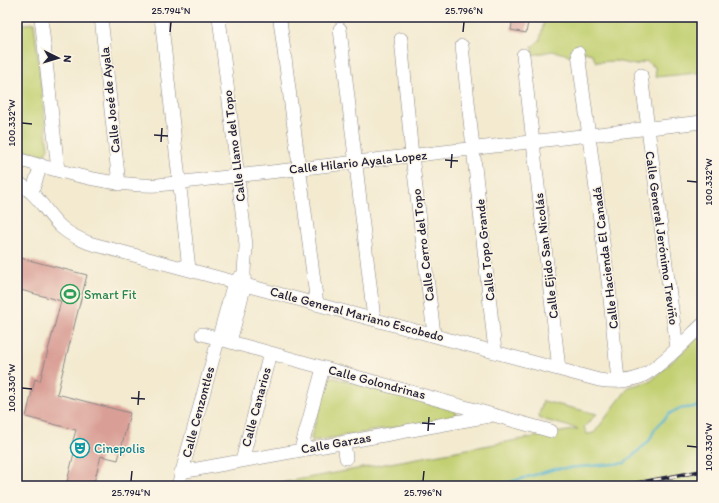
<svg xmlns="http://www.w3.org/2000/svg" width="719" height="503" viewBox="0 0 719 503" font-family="Itim,sans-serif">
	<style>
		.green { fill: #c2d072; stroke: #727956 }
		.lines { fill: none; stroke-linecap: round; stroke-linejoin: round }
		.stream { stroke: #4bafca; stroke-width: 2.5 }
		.building { fill: #d99e95 }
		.minor-casing { stroke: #8a8686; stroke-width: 14 }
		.minor { stroke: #fff; stroke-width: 13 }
		.rail-casing { stroke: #22223b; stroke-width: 4 }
		.rail { stroke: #fcf5e5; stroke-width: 2.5; stroke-dasharray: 8; stroke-linecap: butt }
		.ticks { fill: none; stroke: #22223b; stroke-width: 1.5 }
		.labels { text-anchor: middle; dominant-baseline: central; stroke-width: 3; stroke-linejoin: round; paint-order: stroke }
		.street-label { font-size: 13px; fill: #22223b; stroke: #fcf5e5 }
		.leisure-label { font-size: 13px; fill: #27864d; stroke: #fcf5e5; text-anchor: start }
		.culture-label { font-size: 13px; fill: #0d838f; stroke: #fcf5e5; text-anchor: start }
		.neatline { fill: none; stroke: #22223b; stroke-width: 1.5 }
		.ticks-label { font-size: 10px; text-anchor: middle; fill: #22223b }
	</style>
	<rect width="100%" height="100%" fill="#fcf5e5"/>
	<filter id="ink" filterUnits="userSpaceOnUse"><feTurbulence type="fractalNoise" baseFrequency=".025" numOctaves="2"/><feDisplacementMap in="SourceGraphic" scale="8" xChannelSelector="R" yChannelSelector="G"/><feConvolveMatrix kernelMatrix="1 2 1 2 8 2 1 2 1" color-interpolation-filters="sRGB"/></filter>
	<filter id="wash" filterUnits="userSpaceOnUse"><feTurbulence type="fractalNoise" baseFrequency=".012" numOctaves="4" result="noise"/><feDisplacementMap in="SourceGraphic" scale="16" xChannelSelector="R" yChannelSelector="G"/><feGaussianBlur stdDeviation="0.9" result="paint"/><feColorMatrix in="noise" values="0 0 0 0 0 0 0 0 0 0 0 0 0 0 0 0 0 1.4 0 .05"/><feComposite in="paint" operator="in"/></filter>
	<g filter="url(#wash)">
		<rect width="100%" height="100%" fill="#f3ead0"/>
		<path class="green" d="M545 17H702V69L697 73 656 77 655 67 646 61 635 65 615 61 596 62 592 54 585 52 574 56 552 51 533 55 532 47 540 40Z
			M34 23 48 148 44 155 17 148V25Z
			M702 334V486H263L578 429 538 418 543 401 597 414 584 427 587 434 594 433 629 387 651 381Z
			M328 376 455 410 456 415 451 418 313 441 311 438Z"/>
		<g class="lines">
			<path class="stream" d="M488 486 500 485 555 469 625 463 649 441 655 429 669 414 678 409 702 406"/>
		</g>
		<g id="blocks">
			<path class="building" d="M513 17H529L526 33 511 30Z
				M17 257 87 275 57 394 130 413 118 460 101 456 93 486H66L75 449 71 448 76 430 26 417 35 379 40 381 61 301 17 289Z"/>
		</g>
	</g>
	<g filter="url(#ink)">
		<use href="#blocks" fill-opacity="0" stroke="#8a8686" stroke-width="1"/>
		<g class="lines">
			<defs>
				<path id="minor" d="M41 17 58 170
					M101 17 119 184
					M161 17 189 269
					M219 17 246 245C246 258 242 271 245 284L230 342
					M280 20 317 304
					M340 29 374 319
					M401 39 412 156 434 334
					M462 46 495 351
					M578 53 609 288 618 381
					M523 55 559 369
					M641 75 677 348
					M17 159C63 172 110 187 158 185L702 122
					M17 182C39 194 44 211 61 227 69 234 79 239 89 243L599 380C612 382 627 382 640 377 656 371 688 338 702 325
					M32 192 41 165
					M202 334 551 431
					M344 442 346 458
					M301 449 323 368
					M242 461 270 353
					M181 472 489 416
					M178 486 234 282 240 277"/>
			</defs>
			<use href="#minor" class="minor-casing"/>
			<use href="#minor" class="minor"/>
			<defs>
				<path id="rail" d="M622 486 702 471"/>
			</defs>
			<use href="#rail" class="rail-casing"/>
			<use href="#rail" class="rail"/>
		</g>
	</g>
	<path class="ticks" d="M170 32 171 22M463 32 464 22M22 123 32 124M154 135 168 136M161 142 162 128M445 160 458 161M451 168 452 154M687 181 697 182M22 388 32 389M131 398 145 399M138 405 139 391M422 423 435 424M428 431 429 417M687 446 697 447M131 481 132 471M423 481 424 471"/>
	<defs>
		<symbol id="stadium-ring" viewBox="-11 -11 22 22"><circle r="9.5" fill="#fcf5e5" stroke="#2e9e5b" stroke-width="1.5"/><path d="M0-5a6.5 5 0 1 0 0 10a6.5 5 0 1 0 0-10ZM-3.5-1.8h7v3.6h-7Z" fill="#2e9e5b"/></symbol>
		<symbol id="theatre-ring" viewBox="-11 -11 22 22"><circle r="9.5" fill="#fcf5e5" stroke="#0f9aa8" stroke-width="1.5"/><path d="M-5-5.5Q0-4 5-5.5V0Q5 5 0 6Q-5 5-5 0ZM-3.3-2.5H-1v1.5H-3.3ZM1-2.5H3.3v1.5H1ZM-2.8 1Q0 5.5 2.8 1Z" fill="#0f9aa8"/></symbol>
	</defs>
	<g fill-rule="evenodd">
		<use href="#stadium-ring" x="59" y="283" width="22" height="22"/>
		<use href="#theatre-ring" x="69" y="437" width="22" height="22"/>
	</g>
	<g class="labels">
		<g class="street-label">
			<text transform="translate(110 100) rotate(-96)">Calle José de Ayala</text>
			<text transform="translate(234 146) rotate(-97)">Calle Llano del Topo</text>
			<text transform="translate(358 162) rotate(-6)">Calle Hilario Ayala Lopez</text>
			<text transform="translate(662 238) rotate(82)">Calle General Jerónimo Treviño</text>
			<text transform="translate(423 245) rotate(-97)">Calle Cerro del Topo</text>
			<text transform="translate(485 250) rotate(-96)">Calle Topo Grande</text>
			<text transform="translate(546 256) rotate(-97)">Calle Ejido San Nicolás</text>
			<text transform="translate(605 258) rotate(-97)">Calle Hacienda El Canadá</text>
			<text transform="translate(357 314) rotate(15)">Calle General Mariano Escobedo</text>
			<text transform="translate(377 382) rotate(15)">Calle Golondrinas</text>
			<text transform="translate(256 407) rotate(-75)">Calle Canarios</text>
			<text transform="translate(198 412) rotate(-75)">Calle Cenzontles</text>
			<text transform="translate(336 443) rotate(-10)">Calle Garzas</text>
		</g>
		<g class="leisure-label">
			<text x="84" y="294">Smart Fit</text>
		</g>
		<g class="culture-label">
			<text x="94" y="448">Cinepolis</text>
		</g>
	</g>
	<rect width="719" height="503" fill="none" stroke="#fcf5e5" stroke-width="44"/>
	<g transform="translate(58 58) rotate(95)" stroke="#fcf5e5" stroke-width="3" paint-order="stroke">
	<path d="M0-3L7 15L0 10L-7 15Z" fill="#22223b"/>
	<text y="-6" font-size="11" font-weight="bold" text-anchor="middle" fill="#22223b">N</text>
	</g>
	<rect x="22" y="22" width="675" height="459" class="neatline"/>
	<g class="ticks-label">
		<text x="171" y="14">25.794°N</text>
		<text x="464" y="14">25.796°N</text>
		<text transform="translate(11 123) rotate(-90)" y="4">100.332°W</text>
		<text transform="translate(708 182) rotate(-90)" y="4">100.332°W</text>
		<text transform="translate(11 388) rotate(-90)" y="4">100.330°W</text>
		<text transform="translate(708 447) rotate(-90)" y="4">100.330°W</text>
		<text x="131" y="496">25.794°N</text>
		<text x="423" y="496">25.796°N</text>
	</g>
</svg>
